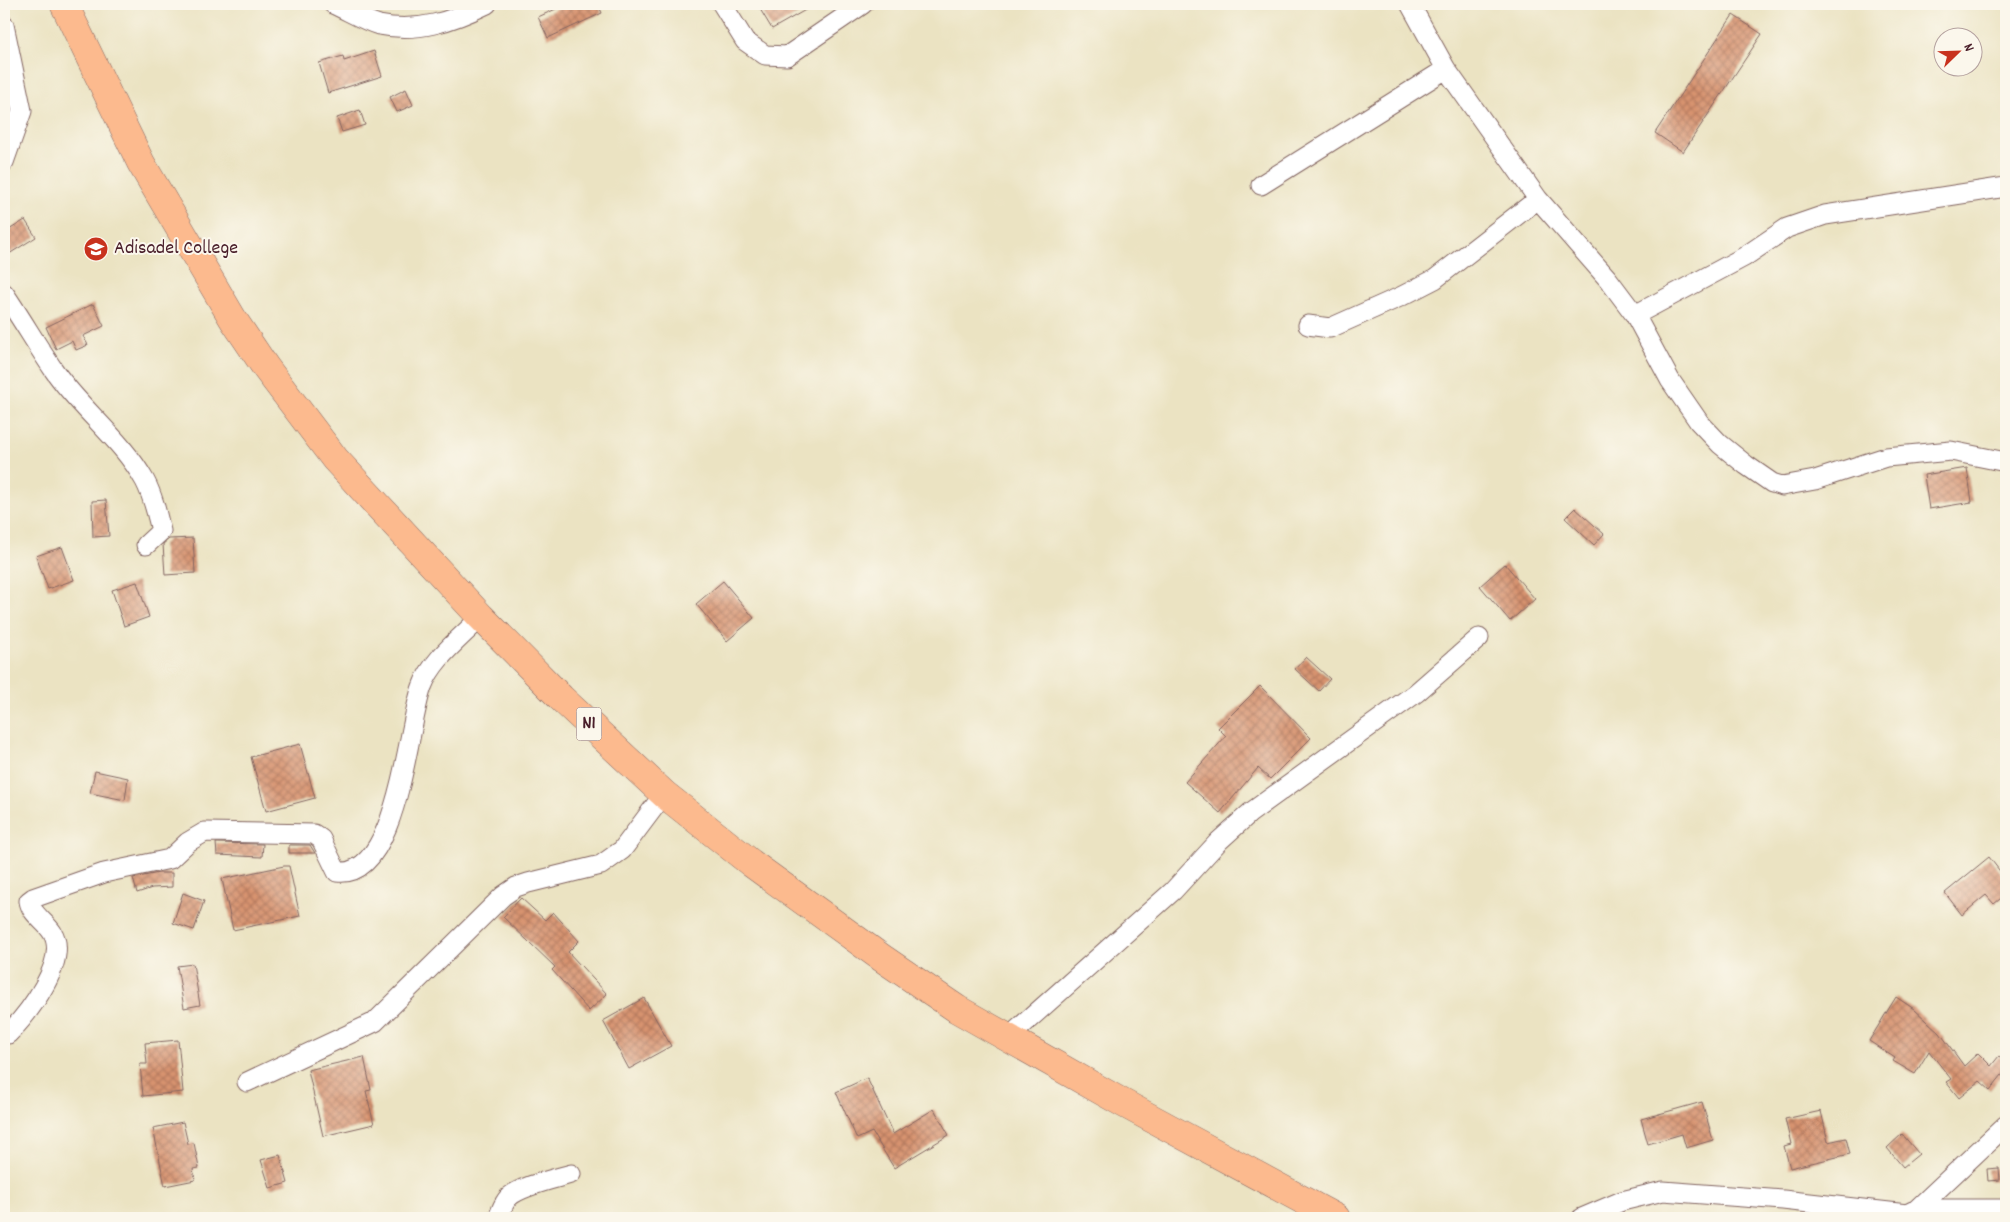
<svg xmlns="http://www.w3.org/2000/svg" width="2010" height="1222" viewBox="0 0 2010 1222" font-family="Dekko,sans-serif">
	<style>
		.building { fill: url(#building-cross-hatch) }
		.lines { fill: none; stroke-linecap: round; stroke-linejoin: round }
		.minor-casing { stroke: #826460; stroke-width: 21 }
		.highway-casing { stroke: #826460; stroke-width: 29 }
		.minor { stroke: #fff; stroke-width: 19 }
		.highway { stroke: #fcba8e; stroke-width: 28 }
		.labels { text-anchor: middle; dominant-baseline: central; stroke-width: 4; stroke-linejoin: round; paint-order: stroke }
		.shield { fill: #fbf7ec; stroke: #7f6065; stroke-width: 1 }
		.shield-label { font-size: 19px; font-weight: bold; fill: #4a1f2b }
		.poi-label { font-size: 20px; fill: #4a1f2b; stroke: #fbf7ec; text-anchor: start }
	</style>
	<defs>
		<pattern id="building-cross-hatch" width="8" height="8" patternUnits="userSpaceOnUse" patternTransform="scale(1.25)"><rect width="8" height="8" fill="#d79370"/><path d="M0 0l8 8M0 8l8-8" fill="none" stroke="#b0775c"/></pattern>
	</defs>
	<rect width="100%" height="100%" fill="#fbf7ec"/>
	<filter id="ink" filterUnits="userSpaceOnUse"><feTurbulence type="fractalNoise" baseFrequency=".02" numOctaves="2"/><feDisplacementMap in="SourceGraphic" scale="10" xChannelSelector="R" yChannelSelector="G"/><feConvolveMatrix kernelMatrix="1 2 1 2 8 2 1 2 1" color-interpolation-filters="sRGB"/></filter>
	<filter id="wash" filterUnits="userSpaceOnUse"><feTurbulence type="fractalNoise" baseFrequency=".0096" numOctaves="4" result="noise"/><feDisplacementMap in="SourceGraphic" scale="20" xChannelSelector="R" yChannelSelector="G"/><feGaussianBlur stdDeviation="1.12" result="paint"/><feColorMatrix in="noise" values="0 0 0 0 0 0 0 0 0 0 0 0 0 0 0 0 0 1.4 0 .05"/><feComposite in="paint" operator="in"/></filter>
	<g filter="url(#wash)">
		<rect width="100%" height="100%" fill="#ebe3c2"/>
		<g id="blocks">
			<path class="building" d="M567 4H598L602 13 548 38 538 17Z
				M757 4H816L772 29Z
				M1733 15 1762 34 1683 152 1655 133Z
				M374 51 382 76 328 93 319 63 343 56 344 61Z
				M406 89 413 105 397 112 390 97Z
				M360 110 365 125 342 132 337 118Z
				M25 220 36 237 9 254 4 246V233Z
				M93 304 104 326 83 336 88 345 76 350 72 341 56 349 46 327Z
				M1967 468 1972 502 1929 509 1924 475Z
				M106 500 109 536 93 537 92 501Z
				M1575 508 1604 534 1594 545 1565 518Z
				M193 538 195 573 165 575 163 544 169 539Z
				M62 547 74 580 48 589 36 556Z
				M1505 564 1535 599 1510 621 1480 586Z
				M723 581 754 618 727 641 696 604Z
				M137 582 149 617 124 626 112 590Z
				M1306 657 1330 679 1319 691 1295 669Z
				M1260 686 1311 738 1270 779 1258 768 1220 813 1185 782 1226 736 1218 728Z
				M300 744 315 798 266 811 251 757Z
				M95 771 128 778 125 800 90 793Z
				M216 843 263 844 262 857 217 855Z
				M289 845H310L315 853H289Z
				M1989 857 2006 879V894L1994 904 1986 895 1962 915 1945 893Z
				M284 866H289L300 916 233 930 222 879Z
				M159 873H172V887L152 888 137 893 133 878Z
				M183 893 204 901 194 930 173 923Z
				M521 898 545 920 553 912 579 941 568 952 607 994 589 1011 552 970 555 967 503 917Z
				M193 964 200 1005 184 1008 177 966Z
				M1896 997 1914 1009 1940 1033 1964 1066 1978 1053 1991 1066 1999 1056 2006 1062V1070L1990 1090 1980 1081 1959 1098 1946 1082 1951 1079 1929 1051 1915 1074 1893 1061 1895 1058 1869 1041Z
				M644 998 671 1046 629 1069 603 1021Z
				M178 1040 183 1092 143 1096 140 1064H147L145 1043Z
				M364 1057 371 1090 366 1091 374 1124 323 1136 308 1070Z
				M867 1078 893 1134 934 1109 949 1135 894 1168 872 1132 857 1139 836 1092Z
				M1702 1102 1713 1140 1686 1148 1682 1134 1648 1144 1641 1119Z
				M1821 1111 1828 1142 1846 1138 1850 1154 1790 1168 1784 1146 1791 1144 1785 1119Z
				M183 1122 188 1144 194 1143 199 1168 193 1169 195 1180 165 1186 153 1128Z
				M1902 1134 1919 1154 1903 1167 1887 1148Z
				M280 1155 288 1183 270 1188 261 1160Z
				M1999 1168 2000 1180 1988 1181 1987 1169Z"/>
		</g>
	</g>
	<g filter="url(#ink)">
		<use href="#blocks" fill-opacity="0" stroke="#826460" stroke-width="1"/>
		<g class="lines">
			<defs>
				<path id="minor" d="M333 4C347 10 364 21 379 25 418 33 452 21 487 4
					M722 4 745 41 765 55 787 56 863 4
					M1410 4 1446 69 1538 199 1608 279 1635 315 1670 380 1699 422 1720 444 1746 465 1772 483 1782 486 1815 480 1886 457 1951 451 2006 462
					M4 25 22 111 4 162
					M1261 185 1446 69
					M4 293C21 318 36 344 53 369 80 409 121 438 145 481 153 496 157 514 161 531L146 545
					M1635 315 1744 257 1787 228 1825 215 2006 187
					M1308 325 1330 328 1402 296 1435 279 1538 199
					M8 1034C28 1014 70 960 52 932 45 921 31 914 29 901L33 898 104 873 170 859 188 842 205 832 314 834 321 839 337 872C398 880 407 727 422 687 432 659 461 638 481 617
					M1009 1037 1173 891 1219 841 1250 813 1416 693 1479 638
					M247 1082 375 1022 503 896 516 887 528 883 601 865 622 850 664 794
					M1917 1209H2006
					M498 1218C501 1211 503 1203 509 1197 521 1186 554 1179 571 1174
					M1582 1218 1622 1201 1663 1191 1783 1200 1907 1214 1917 1209 2006 1125"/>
				<path id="highway" d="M64 4 141 163 233 319 266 368 335 459 481 617 561 698 664 794 751 863 882 958 957 1009 1123 1103 1336 1218"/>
			</defs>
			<use href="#minor" class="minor-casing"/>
			<use href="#highway" class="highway-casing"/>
			<use href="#minor" class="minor"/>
			<use href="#highway" class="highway"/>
		</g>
	</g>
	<defs>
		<symbol id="school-disc" viewBox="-11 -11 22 22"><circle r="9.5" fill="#c8321e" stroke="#fbf7ec"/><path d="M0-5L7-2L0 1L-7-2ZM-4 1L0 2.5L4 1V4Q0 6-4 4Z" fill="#fff"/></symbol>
	</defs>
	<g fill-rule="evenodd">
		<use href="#school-disc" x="82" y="235" width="28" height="28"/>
	</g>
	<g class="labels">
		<rect class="shield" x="576.5" y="707.5" width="25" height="33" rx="4"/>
		<g class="shield-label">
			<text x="589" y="724">N1</text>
		</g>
		<g class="poi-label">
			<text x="114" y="249">Adisadel College</text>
		</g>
	</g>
	<rect width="2010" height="1222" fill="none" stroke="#fbf7ec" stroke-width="20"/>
	<g transform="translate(1958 52) rotate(67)"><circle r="24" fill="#fbf7ec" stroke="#b4a19f"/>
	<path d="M0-4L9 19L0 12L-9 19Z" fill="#c8321e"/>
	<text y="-8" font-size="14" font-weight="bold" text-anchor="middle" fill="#4a1f2b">N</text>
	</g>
</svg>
